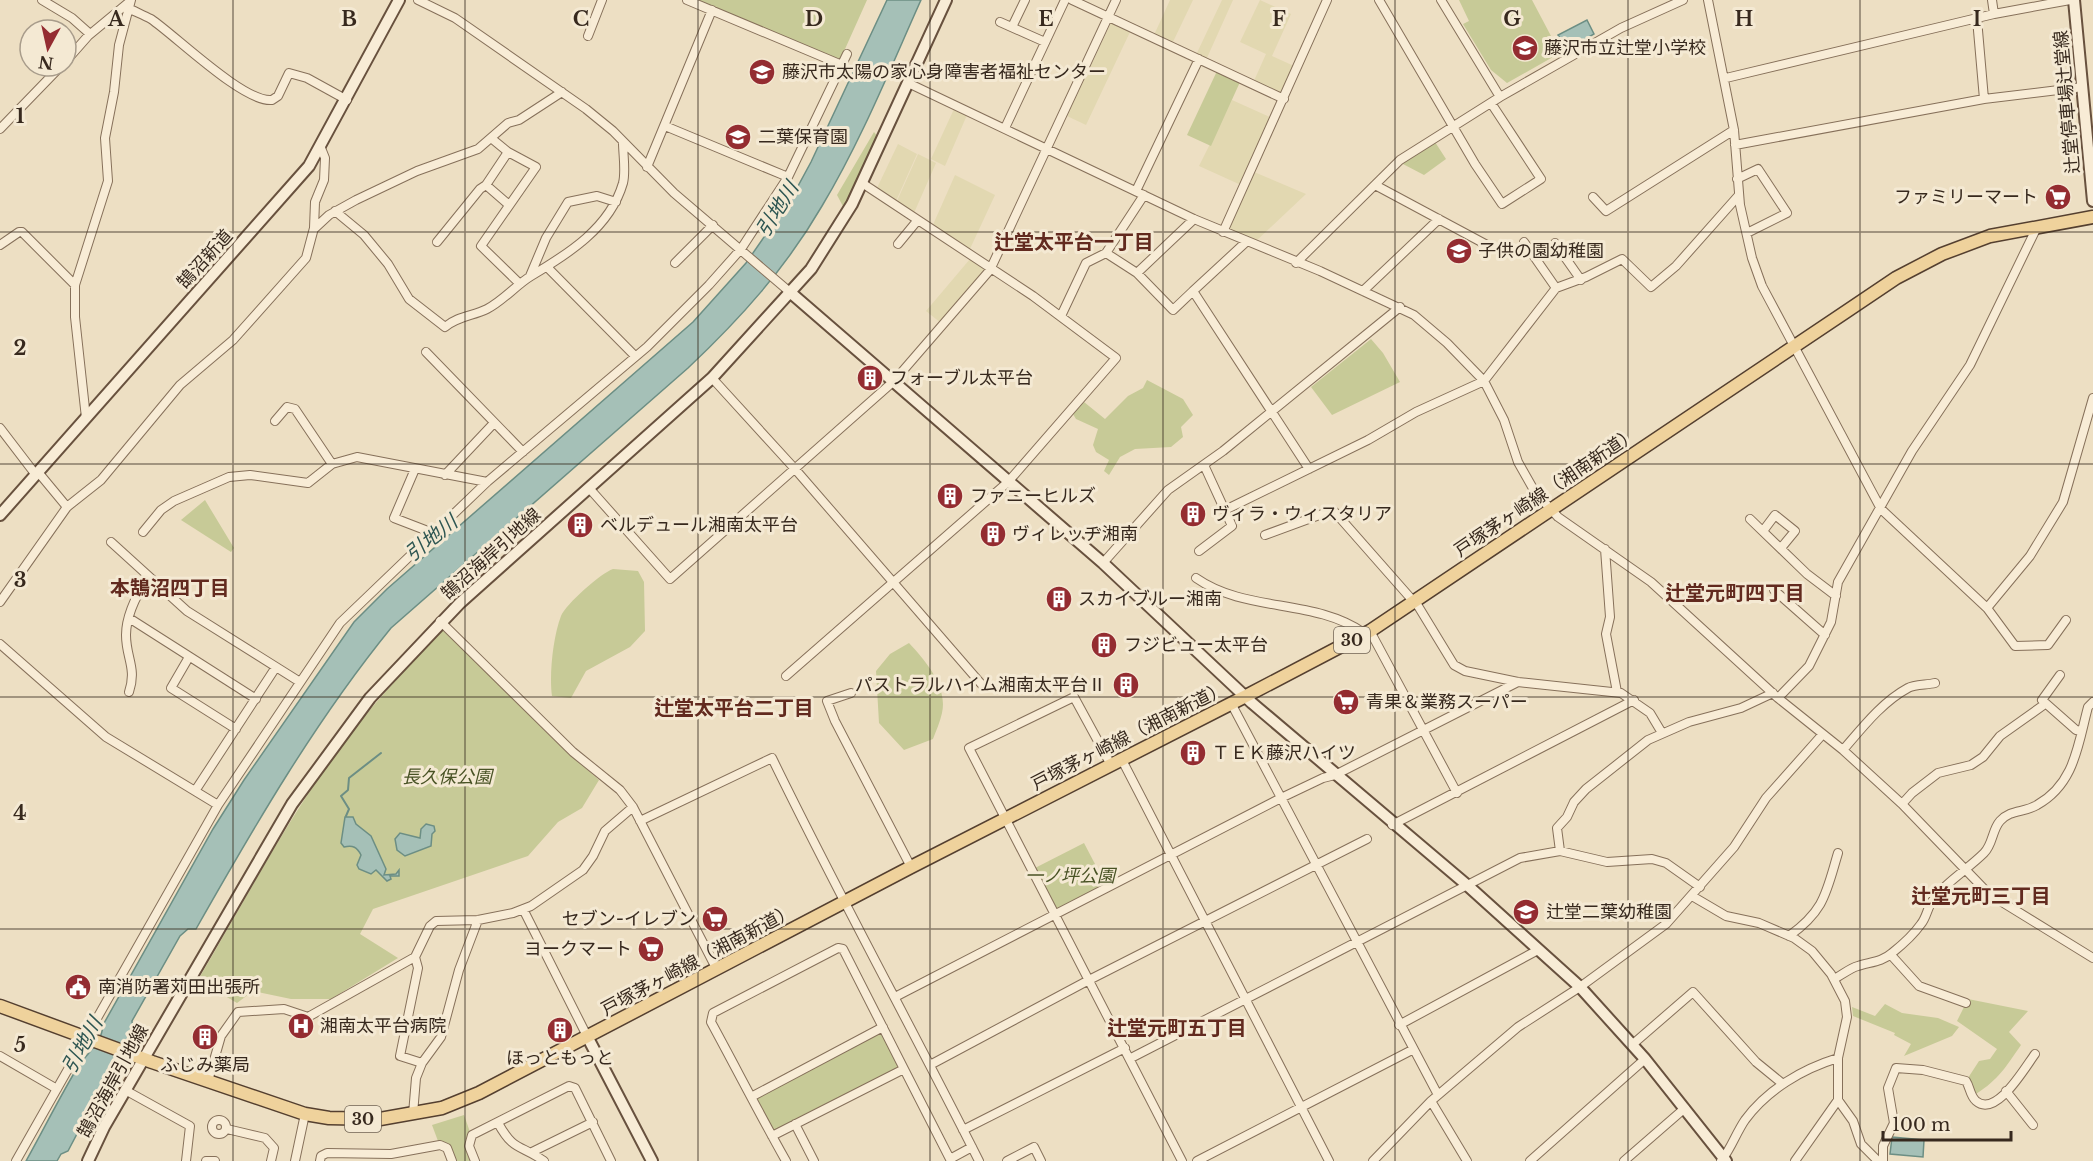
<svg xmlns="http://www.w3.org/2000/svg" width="2093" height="1161" viewBox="0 0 2093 1161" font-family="'Libre Baskerville','Noto Sans JP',serif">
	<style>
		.farmland { fill: #e2d8b1 }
		.green { fill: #c7ca97 }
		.water { fill: #a5c0b7; stroke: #6c8e84; stroke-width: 1.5 }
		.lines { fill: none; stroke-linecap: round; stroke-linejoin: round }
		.stream { stroke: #6c8e84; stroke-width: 2 }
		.street-casing { stroke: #86705a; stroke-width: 10 }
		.secondary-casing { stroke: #68513e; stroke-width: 14 }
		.primary-casing { stroke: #543f2f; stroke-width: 15 }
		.street { stroke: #f8ecd6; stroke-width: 8 }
		.secondary { stroke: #f8ecd6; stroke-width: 10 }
		.primary { stroke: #efd29c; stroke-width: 12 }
		.grid { fill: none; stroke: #37291e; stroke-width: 1.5; stroke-opacity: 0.55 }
		.labels { text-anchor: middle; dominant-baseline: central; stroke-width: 6; stroke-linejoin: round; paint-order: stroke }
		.shield { fill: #f4e9d3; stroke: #706354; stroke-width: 1.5 }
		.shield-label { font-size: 16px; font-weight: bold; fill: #37291e }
		.poi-label { font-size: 18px; fill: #37291e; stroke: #f4e9d3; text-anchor: start }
		.street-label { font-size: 18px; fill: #37291e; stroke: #f4e9d3 }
		.park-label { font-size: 18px; font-style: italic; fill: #495325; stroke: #f4e9d3 }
		.water-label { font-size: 20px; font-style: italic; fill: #2e5652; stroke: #f4e9d3 }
		.neighbourhood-label { font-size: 20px; font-weight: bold; fill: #622a1f; stroke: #f4e9d3 }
		.grid-label { font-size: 20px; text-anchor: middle; font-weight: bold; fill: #37291e; stroke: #f4e9d3; stroke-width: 6; stroke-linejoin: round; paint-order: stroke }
	</style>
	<rect width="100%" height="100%" fill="#eddfc3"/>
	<path class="farmland" d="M1170 0H1193L1172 44 1154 35Z
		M1222 0H1233L1206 60 1196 55Z
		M1260 0 1291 14 1272 56 1294 66 1282 95 1253 83 1266 54 1240 42Z
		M1111 23 1130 32 1086 125 1067 116Z
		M1232 100 1272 118 1241 185 1199 166Z
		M954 109 967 115 945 166 931 159Z
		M898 144 917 154 896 201 877 188Z
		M918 154 936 163 914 213 897 201Z
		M1254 172 1306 194 1255 242 1227 230Z
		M955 175 995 195 969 251 932 227Z
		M970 259 987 270 941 323 926 311Z"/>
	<path class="green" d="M692 0H867L841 58 837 59Z
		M1459 0H1532L1560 53 1507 83 1491 70 1463 24 1469 21Z
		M1217 71 1240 82 1211 146 1187 135Z
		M874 132 881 141 846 212 837 195Z
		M1435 142 1446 159 1424 175 1401 163Z
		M1371 339 1383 353 1400 382 1332 415 1311 387Z
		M1147 380 1183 399 1193 415 1181 427 1183 437 1171 447 1135 449 1120 457 1109 475 1104 471 1109 460 1096 452 1093 445 1098 429 1076 419 1073 414 1084 402 1105 419 1128 396 1143 388Z
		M205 500 234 548 231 552 181 520Z
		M613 569 638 571 644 582 645 631 630 647 586 671 571 698 552 696C549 675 553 637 561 616 566 604 601 573 613 569Z
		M443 629 553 739 599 780 582 808 558 822 528 856 373 909 360 934 398 958 331 999H291L253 991 237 1003 198 980C242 905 283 828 333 757 366 711 405 670 443 629Z
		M909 643C925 660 948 687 942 713 940 722 936 731 933 739L904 750 879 723 876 671 890 654Z
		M1084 843 1106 885 1057 910 1035 868Z
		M1968 999 2028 1011 2009 1032 2021 1045C2005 1068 1999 1079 1976 1094L1968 1078 1979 1061 1990 1059 1997 1049 1957 1021Z
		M1885 1004 1902 1013 1938 1018 1959 1027 1952 1036 1904 1056 1911 1044 1894 1035 1895 1033 1853 1016 1852 1007 1875 1016Z
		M883 1027 904 1069 772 1136 751 1097Z
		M464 1115 470 1132C461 1142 466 1150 470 1161H457L448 1143 438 1141 432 1125Z"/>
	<path class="water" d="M887 0H921C890 69 861 141 822 206 786 268 740 319 688 368L391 628C316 720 255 825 196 929H188L180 936 132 1021 133 1032 127 1039 68 1151 61 1154 57 1161H26C44 1129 60 1096 79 1065 88 1052 102 1043 103 1025L213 829 244 780 354 622 387 589 693 322 746 263 792 197 811 162Z
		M1587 20 1594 34 1567 50 1558 35Z
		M345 817H353L356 824 371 836 386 869 384 875 396 874 399 870V876H390L391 879 387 881 376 870 371 874 359 869 357 865 361 855C357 847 353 845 344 847L341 843Z
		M426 824 434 826 435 831 432 834 431 846 405 856 397 850 395 839 400 833 420 838 421 829Z
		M1892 1137 1924 1140 1923 1157 1890 1154Z"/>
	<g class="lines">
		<path class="stream" d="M346 816 349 809 341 796 348 790 349 778 381 753"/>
		<defs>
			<path id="street" d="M42 0 72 18 90 34
				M418 0 455 18 586 109 613 131 674 193 791 293
				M687 0 842 65
				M1072 0 1284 99
				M1379 0 1475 164 1502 204 1541 179 1491 103
				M1441 0 1500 97
				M1708 0 1734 130 1740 205 1752 258 1762 286 1881 509 1987 608 2015 646 2048 645 2066 620
				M1992 0 1994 14
				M126 7C134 11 143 15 151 19 176 36 244 103 272 100L278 96 289 73 307 78 347 100
				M1977 19 1984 99
				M1000 22 1045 42
				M1012 27 1025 0
				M588 36 602 0
				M66 61 88 36 128 3
				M1726 78 1994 14 2070 0
				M908 83 1194 219 1320 271 1414 315 1447 343 1484 381 1504 420 1518 462 1535 492 1558 517 1651 582 1778 698 1843 750 1902 804 1989 894 2093 958
				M665 126 788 177
				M1005 128 1065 0
				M0 129 61 66
				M491 138 508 152 536 167 481 246 520 284
				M1735 145 1984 99 2083 87
				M647 167 712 10
				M1737 179 1758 169 1787 213 1747 233
				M486 185 509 205
				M1375 185 1487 245
				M1136 191 1199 59
				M1593 197 1606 211 1734 130
				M335 211 364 235 388 264 409 299 445 327C458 316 473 316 487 309 503 301 516 285 531 276 568 254 610 228 623 183 626 171 623 155 623 142
				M315 228 329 215 356 200 417 171 478 149 508 123 519 120 562 92
				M1223 232 1327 0
				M437 242 480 189 486 185 508 152
				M1246 242 1193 291 1309 469
				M1524 242 1556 288
				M1555 243 1581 280
				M898 244 917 221
				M0 245 19 232H22L75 285
				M1106 253 1137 273 1173 310 1193 291
				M675 263 713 225
				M1296 263 1400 160 1500 97 1621 28 1683 0
				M548 268 635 356
				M1137 273 1194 219
				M530 276 546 238 568 202 597 196 616 202
				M1363 291 1439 219
				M1061 316 1086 263 1106 253 1144 195
				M426 352 523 452
				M712 378 795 469 983 686
				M86 418 75 317V285L108 181 105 138 114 92 119 45 131 0
				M275 421 287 407 295 409 332 464
				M0 428 36 475
				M415 469 394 518 433 533
				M38 472 67 507
				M445 475 494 423
				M589 488 670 579 894 381 990 270 1116 0
				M1225 510 1368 440 1416 412 1484 381 1556 288 1586 277 1622 259 1651 287 1676 266 1739 195
				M1750 519 1807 574 1836 596
				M1763 531 1775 515 1795 531 1781 548
				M143 532 161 510 174 501 229 477 250 475 308 483 332 464 357 457 487 482
				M1265 535 1333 510 1414 602
				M111 542 187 611 300 682
				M1605 549 1610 617 1606 634 1617 692
				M1199 551 1232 526 1204 465
				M1103 563 1168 490 1223 451 1400 307
				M1196 578C1246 613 1314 598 1364 633
				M1774 590 1825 635
				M1415 601 1454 665 1465 671 1518 682 1621 693 1650 713 1662 733
				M0 602 67 507 101 480 180 385 233 340 306 258 314 228 315 202 324 180 325 158 321 148
				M1987 608 2030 556 2063 502 2093 398
				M129 618 256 699
				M440 621 573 752 620 790 633 807 716 968
				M1370 631 1457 793
				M0 644 106 737 218 805
				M189 657 171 688 236 729
				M2060 675 2042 700 2076 730 2082 731
				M786 676 1008 482 1116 358 1033 296 862 183
				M129 692C137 668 126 658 126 635 126 615 137 594 148 577
				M851 693 827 701 835 721 911 867
				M1778 698 1809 666 1831 622 1838 582 1912 451 1970 365 2037 227
				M1231 703 1438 1095
				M1843 750C1862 728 1882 702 1908 688 1914 684 1927 685 1935 683
				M1122 760 1329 1161
				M1111 765 1074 697 969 748 1182 1161
				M195 791 276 667
				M1902 804 1912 793 1938 773 1971 765 1983 757 2000 736 2045 704
				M640 821 772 758C838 894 911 1026 979 1161
				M1392 825 1634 700
				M1560 851 1557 828 1567 817 1574 802 1586 789 1648 740 1689 722 1741 708 1773 693
				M1692 896 1726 916 1759 923 1794 938 1812 951 1831 974 1845 1001 1847 1017 1838 1058V1100L1795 1161
				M523 909 588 1038
				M1789 936C1825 910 1826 893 1838 853
				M1891 955 1919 986 1966 1003
				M415 957 418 968 400 1056 422 1063
				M1834 979C1842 975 1850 968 1858 966 1870 962 1882 962 1892 953 1902 945 1914 934 1921 924 1926 918 1927 910 1931 903 1944 883 1967 870 1984 853 1993 844 1992 830 2000 821 2011 809 2024 813 2037 805 2075 784 2078 744 2088 707L2093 702
				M895 997 1281 798 1323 778 1335 775 1518 682
				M1399 1025 1538 950
				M1633 1044 1693 992 1756 1062 1783 1084
				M0 1056 57 1089
				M1131 1058 1520 858 1560 851 1607 862 1652 859 1666 863 1700 887
				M930 1065 1089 980 1367 839
				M904 1069 951 1161
				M208 1081 221 1036 238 1012 284 1009 308 1017 415 957 430 926 436 921 478 920 513 913 531 906 583 870 593 856 605 831 633 807
				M125 1090 190 1126 186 1161
				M2006 1091 2033 1125
				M751 1097 883 1027
				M1838 1100 1853 1121 1861 1144 1878 1161
				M1431 1101 1467 1161
				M413 1114 416 1078 422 1063 441 1037 459 970 478 920
				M212 1127a7 7 0 1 1 14 0a7 7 0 1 1-14 0Z
				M498 1123C514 1152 520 1144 544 1161
				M795 1124 814 1161
				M227 1129 265 1138 274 1148 271 1161
				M963 1130 1125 1048
				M772 1136 904 1069 843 949 838 948 713 1013 711 1022C736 1068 760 1115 786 1161
				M532 1152 593 1122
				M950 1159 972 1147
				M16 1161 218 805 340 623 487 482 647 347 709 285 741 249 788 177 847 54
				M206 1161H215
				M295 1161 305 1114
				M320 1161 321 1156 327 1153 391 1154 440 1145 447 1148 452 1161
				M475 1161 469 1146 472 1135 569 1086 575 1088 611 1161
				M1007 1161 1034 1147 1041 1161
				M1197 1161 1412 1050
				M1373 1161 1431 1101 1518 1027 1580 987 1666 924 1734 847 1766 798 1822 735
				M1530 1161 1645 1059
				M1624 1161 1685 1108
				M1721 1161C1731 1149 1736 1133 1745 1120 1767 1090 1802 1069 1838 1058
				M1883 1161V1146L1894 1123 1888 1088 1896 1068 1923 1070 1966 1081C1970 1087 1970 1096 1976 1101 1996 1118 2024 1069 2035 1054"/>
			<path id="secondary" d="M2074 0 2093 201
				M791 293 1103 563 1252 703 1467 885 1580 987 1645 1059 1726 1161
				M0 515 309 166 399 0
				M588 1038 652 1161
				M88 1161 104 1127 292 804 370 698 460 603 712 378 811 269 852 204 946 0"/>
			<path id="primary" d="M0 1006 152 1062 305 1114 329 1118 380 1119 442 1108 479 1093 911 867 1246 696 1370 631 1847 311 1896 278 1942 254 1990 236 2093 217"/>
		</defs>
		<use href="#street" class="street-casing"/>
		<use href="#secondary" class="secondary-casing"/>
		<use href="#primary" class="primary-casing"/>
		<use href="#street" class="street"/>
		<use href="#secondary" class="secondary"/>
		<use href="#primary" class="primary"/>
	</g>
	<path class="grid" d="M233 0V1161M465 0V1161M698 0V1161M930 0V1161M1163 0V1161M1395 0V1161M1628 0V1161M1860 0V1161M0 232H2093M0 464H2093M0 697H2093M0 929H2093"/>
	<defs>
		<symbol id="school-disc" viewBox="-11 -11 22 22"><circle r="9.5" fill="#942c31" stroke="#f4e9d3"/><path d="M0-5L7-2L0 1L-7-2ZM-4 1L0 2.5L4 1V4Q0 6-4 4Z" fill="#fff"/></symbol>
		<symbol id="supermarket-disc" viewBox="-11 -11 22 22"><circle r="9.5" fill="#942c31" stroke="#f4e9d3"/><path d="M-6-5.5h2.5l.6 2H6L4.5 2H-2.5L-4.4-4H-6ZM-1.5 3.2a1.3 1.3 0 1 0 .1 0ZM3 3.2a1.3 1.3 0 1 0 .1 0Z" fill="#fff"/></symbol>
		<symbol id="building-disc" viewBox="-11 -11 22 22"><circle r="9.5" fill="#942c31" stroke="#f4e9d3"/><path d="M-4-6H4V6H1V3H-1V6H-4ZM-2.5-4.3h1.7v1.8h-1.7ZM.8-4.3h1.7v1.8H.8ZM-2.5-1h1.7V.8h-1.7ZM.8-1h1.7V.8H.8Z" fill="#fff"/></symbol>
		<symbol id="civic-disc" viewBox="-11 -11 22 22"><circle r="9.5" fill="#942c31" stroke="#f4e9d3"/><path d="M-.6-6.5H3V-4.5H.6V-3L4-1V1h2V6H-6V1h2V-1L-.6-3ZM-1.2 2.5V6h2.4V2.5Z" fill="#fff"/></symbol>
		<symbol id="hospital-disc" viewBox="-11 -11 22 22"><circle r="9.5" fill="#942c31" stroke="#f4e9d3"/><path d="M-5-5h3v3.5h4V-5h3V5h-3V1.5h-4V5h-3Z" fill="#fff"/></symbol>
	</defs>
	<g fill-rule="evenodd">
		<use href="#school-disc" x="1510" y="33" width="30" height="30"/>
		<use href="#school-disc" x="747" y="57" width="30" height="30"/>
		<use href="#school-disc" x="723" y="122" width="30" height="30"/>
		<use href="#supermarket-disc" x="2043" y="182" width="30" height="30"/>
		<use href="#school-disc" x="1444" y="236" width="30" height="30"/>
		<use href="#building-disc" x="855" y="363" width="30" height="30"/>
		<use href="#building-disc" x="935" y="481" width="30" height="30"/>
		<use href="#building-disc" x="1178" y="499" width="30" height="30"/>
		<use href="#building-disc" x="565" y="510" width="30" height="30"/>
		<use href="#building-disc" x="978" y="519" width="30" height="30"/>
		<use href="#building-disc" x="1044" y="584" width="30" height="30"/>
		<use href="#building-disc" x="1089" y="630" width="30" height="30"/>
		<use href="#building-disc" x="1111" y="670" width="30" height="30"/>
		<use href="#supermarket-disc" x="1331" y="687" width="30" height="30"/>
		<use href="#building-disc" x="1178" y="738" width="30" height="30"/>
		<use href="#school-disc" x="1511" y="897" width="30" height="30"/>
		<use href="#supermarket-disc" x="700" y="904" width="30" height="30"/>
		<use href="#supermarket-disc" x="636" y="934" width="30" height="30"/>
		<use href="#civic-disc" x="63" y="972" width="30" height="30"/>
		<use href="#hospital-disc" x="286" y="1011" width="30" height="30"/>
		<use href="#building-disc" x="545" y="1015" width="30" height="30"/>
		<use href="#building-disc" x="190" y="1022" width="30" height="30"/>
	</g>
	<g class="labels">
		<g class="shield">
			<rect x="1334" y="627" width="36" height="26" rx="4.5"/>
			<rect x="345" y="1106" width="36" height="26" rx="4.5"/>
		</g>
		<g class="shield-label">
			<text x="1352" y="640">30</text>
			<text x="363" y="1119">30</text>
		</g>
		<g class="poi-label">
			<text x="1544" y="48">藤沢市立辻堂小学校</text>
			<text x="782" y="72">藤沢市太陽の家心身障害者福祉センター</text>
			<text x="758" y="137">二葉保育園</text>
			<text x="2038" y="197" text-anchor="end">ファミリーマート</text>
			<text x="1478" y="251">子供の園幼稚園</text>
			<text x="890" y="378">フォーブル太平台</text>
			<text x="970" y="496">ファニーヒルズ</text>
			<text x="1212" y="514">ヴィラ・ウィスタリア</text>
			<text x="600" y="525">ベルデュール湘南太平台</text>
			<text x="1012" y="534">ヴィレッヂ湘南</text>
			<text x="1078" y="599">スカイブルー湘南</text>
			<text x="1124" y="645">フジビュー太平台</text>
			<text x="1106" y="685" text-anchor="end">パストラルハイム湘南太平台Ⅱ</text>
			<text x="1366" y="702">青果＆業務スーパー</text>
			<text x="1212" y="753">ＴＥＫ藤沢ハイツ</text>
			<text x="1546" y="912">辻堂二葉幼稚園</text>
			<text x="696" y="919" text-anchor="end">セブン-イレブン</text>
			<text x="632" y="949" text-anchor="end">ヨークマート</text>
			<text x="98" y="987">南消防署苅田出張所</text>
			<text x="320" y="1026">湘南太平台病院</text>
			<text x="560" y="1058" text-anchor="middle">ほっともっと</text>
			<text x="205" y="1065" text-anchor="middle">ふじみ薬局</text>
		</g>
		<g class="street-label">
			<text transform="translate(2067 102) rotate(-95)">辻堂停車場辻堂線</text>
			<text transform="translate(205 259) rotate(-48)">鵠沼新道</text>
			<text transform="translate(1546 492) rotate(-34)">戸塚茅ヶ崎線（湘南新道）</text>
			<text transform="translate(491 554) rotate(-42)">鵠沼海岸引地線</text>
			<text transform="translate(1129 736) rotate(-27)">戸塚茅ヶ崎線（湘南新道）</text>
			<text transform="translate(698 960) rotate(-28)">戸塚茅ヶ崎線（湘南新道）</text>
			<text transform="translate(113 1081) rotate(-61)">鵠沼海岸引地線</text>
		</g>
		<g class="park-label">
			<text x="447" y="777">長久保公園</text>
			<text x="1070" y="876">一ノ坪公園</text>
		</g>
		<g class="water-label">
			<text transform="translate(777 209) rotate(-58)">引地川</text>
			<text transform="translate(431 538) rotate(-39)">引地川</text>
			<text transform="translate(82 1045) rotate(-61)">引地川</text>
		</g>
		<g class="neighbourhood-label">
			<text x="1074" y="242">辻堂太平台一丁目</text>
			<text x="170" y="588">本鵠沼四丁目</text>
			<text x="1735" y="593">辻堂元町四丁目</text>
			<text x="734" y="708">辻堂太平台二丁目</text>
			<text x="1981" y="896">辻堂元町三丁目</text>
			<text x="1177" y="1028">辻堂元町五丁目</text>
		</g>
	</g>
	<g class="grid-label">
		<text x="116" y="26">A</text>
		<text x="349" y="26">B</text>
		<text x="581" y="26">C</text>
		<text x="814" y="26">D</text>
		<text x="1046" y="26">E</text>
		<text x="1279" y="26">F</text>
		<text x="1512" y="26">G</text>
		<text x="1744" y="26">H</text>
		<text x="1977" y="26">I</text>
		<text x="20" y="123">1</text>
		<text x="20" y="355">2</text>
		<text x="20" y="587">3</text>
		<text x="20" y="820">4</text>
		<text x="20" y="1052">5</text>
	</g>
	<g transform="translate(48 48) rotate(188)"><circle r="28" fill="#f4e9d3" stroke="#a89c8b" stroke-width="1.5"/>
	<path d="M0-4.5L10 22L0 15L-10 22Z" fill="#942c31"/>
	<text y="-9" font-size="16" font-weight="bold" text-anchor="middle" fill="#37291e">N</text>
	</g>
	<path d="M1883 1131v9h128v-9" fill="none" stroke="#37291e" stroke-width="3"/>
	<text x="1892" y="1131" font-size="18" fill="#37291e" stroke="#f4e9d3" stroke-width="4.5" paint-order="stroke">100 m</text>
</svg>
